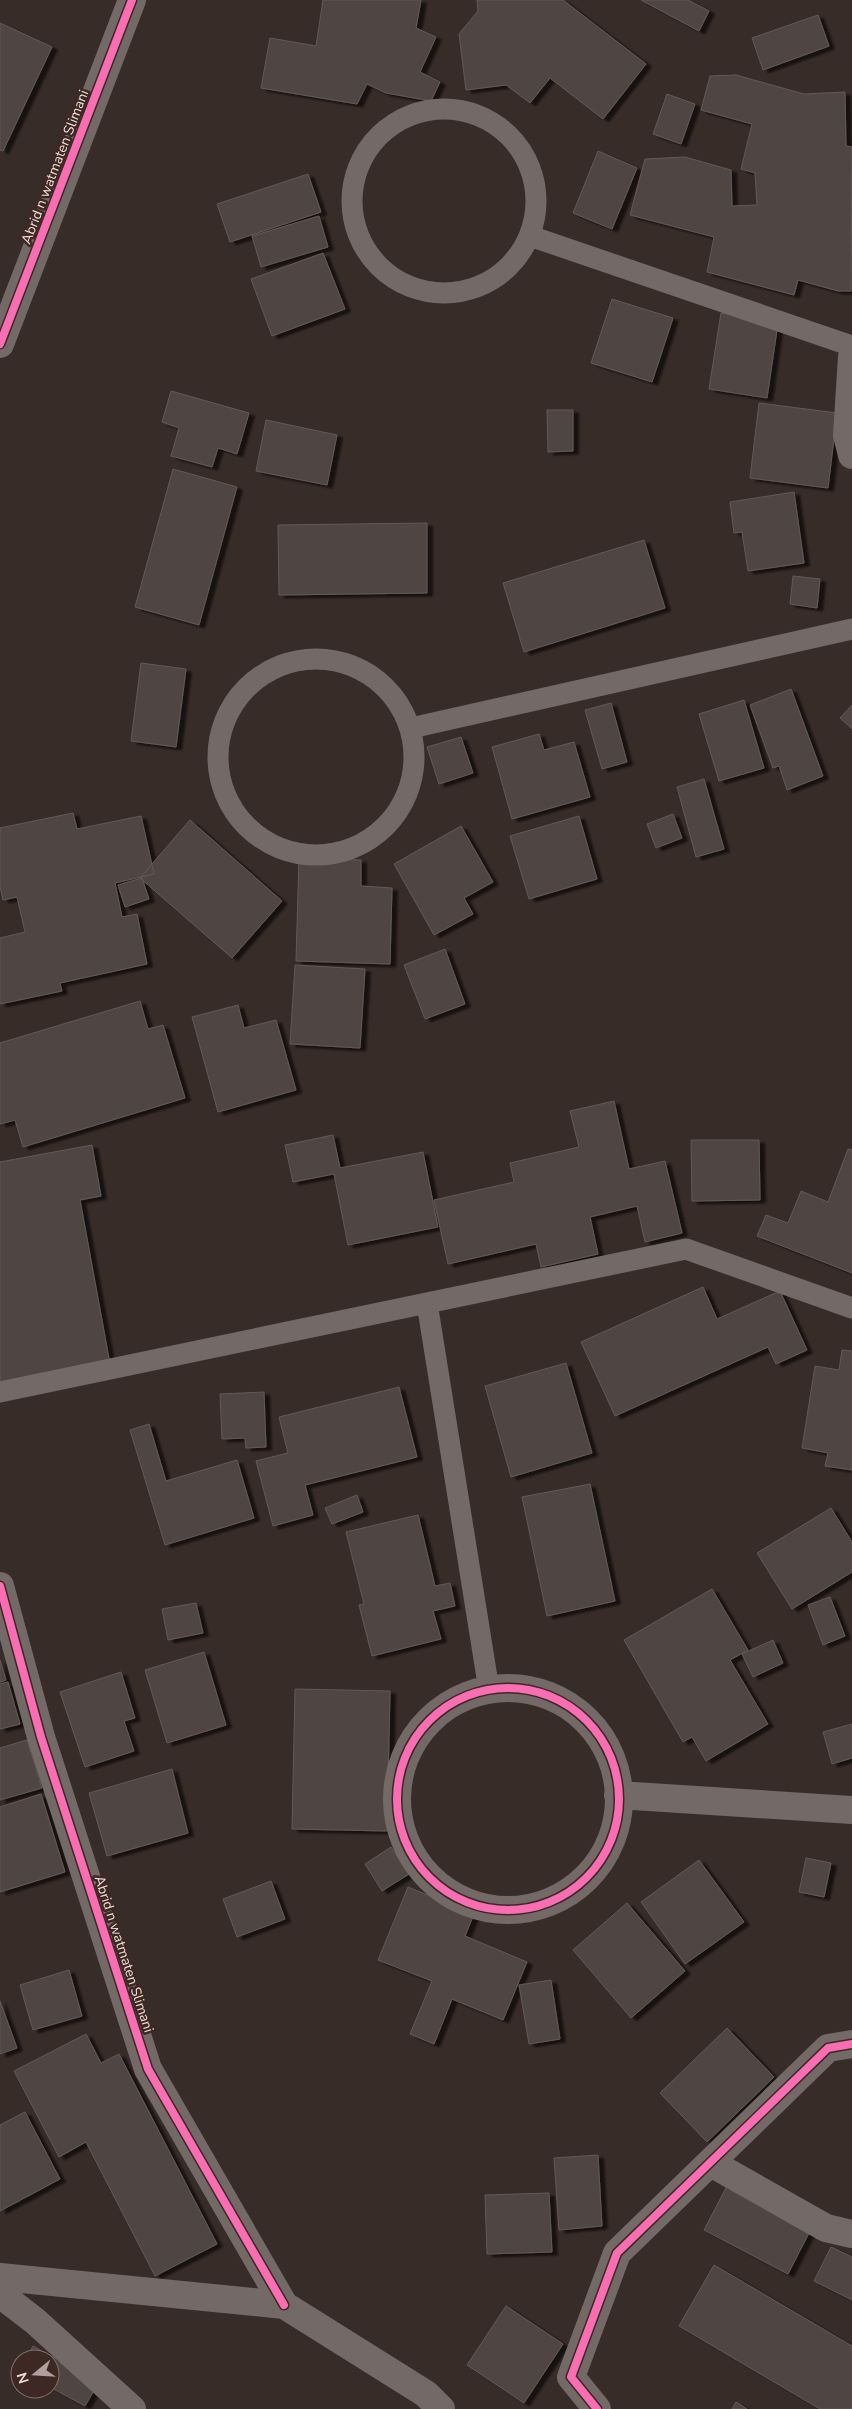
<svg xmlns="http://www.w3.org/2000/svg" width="852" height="2409" viewBox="0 0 852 2409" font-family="'Nunito Sans',sans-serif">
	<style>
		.building { fill: #4f4543; stroke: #645957; filter: url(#shadow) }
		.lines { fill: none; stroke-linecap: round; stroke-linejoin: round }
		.lane { stroke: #736a68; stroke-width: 21 }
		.street { stroke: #736a68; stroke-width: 28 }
		.cycleway-casing { stroke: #3e2823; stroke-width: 11 }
		.cycleway { stroke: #f96db3; stroke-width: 8 }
		.labels { text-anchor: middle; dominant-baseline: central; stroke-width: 5; stroke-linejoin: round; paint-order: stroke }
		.street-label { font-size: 14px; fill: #eededa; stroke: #3e2823 }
	</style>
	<defs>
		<filter id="shadow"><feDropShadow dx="5.5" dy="3" stdDeviation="1" flood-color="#0009"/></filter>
	</defs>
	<rect width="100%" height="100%" fill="#382c29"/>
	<path class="building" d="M323 0H421L416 28 436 37 420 72 440 82 431 101 386 93 367 84 357 104 261 88 270 38 316 46Z
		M477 0H563L646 64 603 119 550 78 530 103 506 85 466 90 459 34 478 11Z
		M641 0H688L709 11 699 31Z
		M818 15 829 46 763 70 752 38Z
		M0 23 52 47 3 151 0 150Z
		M736 75 804 94 845 92 846 146 852 147 851 291H838L798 280 794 295 707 272 714 237 630 215 645 159 685 157 731 170 732 206 757 205 755 173 741 169 752 124 701 110 710 76Z
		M667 94 695 104 681 144 653 134Z
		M598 151 637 168 612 229 573 213Z
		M308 174 321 212 230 242 217 204Z
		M319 216 328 247 261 267 252 236Z
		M323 253 345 309 272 336 251 279Z
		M612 299 673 318 652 382 591 363Z
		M721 313 778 323 767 398 709 389Z
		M171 391 249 413 237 454 218 448 212 467 171 456 179 428 162 422Z
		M759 403 837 413 828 488 750 478Z
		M547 410H573V451L548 452Z
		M266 420 337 435 327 485 256 471Z
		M173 469 237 487 199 625 135 607Z
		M794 492 804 563 748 571 742 532 734 533 730 502Z
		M427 523V593L279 595 278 525Z
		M644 540 665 608 524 652 503 583Z
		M793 576 820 579 817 608 790 604Z
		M141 663 186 669 176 747 131 741Z
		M791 689 823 776 787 790 779 766 773 768 750 705Z
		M744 700 764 768 719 781 699 714Z
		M611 703 627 762 602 769 585 710Z
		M852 705V729L840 718Z
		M539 734 544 750 574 742 590 797 512 819 492 747Z
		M461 737 473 773 439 784 427 747Z
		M704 779 724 849 696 857 677 787Z
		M73 813 77 829 141 816 154 874 115 883 122 917 137 914 147 964 60 983 62 991 0 1004V938L25 932 17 897 3 900 0 886V828Z
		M673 814 682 838 656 848 647 824Z
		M579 816 597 879 529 899 510 836Z
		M190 820 282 901 232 958 140 878Z
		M461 826 493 882 464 898 473 914 434 935 394 864Z
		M299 858 361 860V886L392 888 390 964 296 961Z
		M142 878 149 899 125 907 118 885Z
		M445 949 465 1004 425 1019 404 965Z
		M295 965 365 969 360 1048 290 1044Z
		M140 1001 148 1029 163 1025 185 1098 23 1147 15 1120 0 1124V1043Z
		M238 1005 244 1028 276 1020 296 1090 218 1112 192 1017Z
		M614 1101 629 1169 665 1161 682 1233 645 1242 637 1206 590 1217 598 1254 541 1267 536 1244 448 1264 434 1200 514 1182 510 1163 579 1147 570 1111Z
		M333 1135 340 1168 423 1152 438 1227 348 1245 334 1174 293 1182 285 1145Z
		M691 1140H759L760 1200 692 1201Z
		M92 1145 101 1196 80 1200 110 1364 0 1384V1162Z
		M848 1149 852 1150V1273L757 1236 766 1215 788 1223 801 1191 828 1202Z
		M703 1287 717 1319 780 1291 807 1350 776 1364 768 1347 615 1416 581 1342Z
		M842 1350 852 1351V1470L825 1466 828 1453 802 1448 815 1366 839 1370Z
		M566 1363 592 1453 511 1477 485 1386Z
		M399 1387 417 1457 305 1485 313 1515 273 1526 256 1461 288 1453 279 1417Z
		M264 1392 266 1447 246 1448 245 1438 222 1439 220 1394Z
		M149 1424 166 1481 237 1460 254 1518 165 1545 130 1430Z
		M590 1484 615 1601 547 1616 522 1497Z
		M357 1495 363 1512 332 1524 325 1508Z
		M831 1508 852 1542V1572L792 1609 757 1553Z
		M418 1515 435 1586 450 1583 455 1606 433 1611 441 1639 372 1656 359 1605 364 1604 346 1532Z
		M712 1589 748 1650 730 1660 768 1724 706 1761 692 1737 683 1742 624 1640Z
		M830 1597 845 1636 823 1645 808 1605Z
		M196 1603 203 1633 168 1640 162 1609Z
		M773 1640 783 1663 753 1677 742 1654Z
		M204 1652 226 1725 167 1743 145 1670Z
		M0 1660 6 1680 0 1682Z
		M121 1672 135 1718 124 1721 134 1751 85 1767 60 1692Z
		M8 1682 20 1724 0 1729V1684Z
		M295 1689 390 1691 387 1831 292 1829Z
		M852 1724V1758L832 1764 823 1732Z
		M27 1740 42 1788 0 1800V1748Z
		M172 1769 188 1833 107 1856 89 1793Z
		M41 1794 65 1872 0 1892V1807Z
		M391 1847 409 1874 382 1891 365 1864Z
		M806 1858 831 1863 824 1897 799 1892Z
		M699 1860 744 1922 685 1964 641 1902Z
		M271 1881 285 1919 237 1937 223 1899Z
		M408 1887 474 1914 465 1936 527 1962 503 2020 452 1999 434 2044 410 2034 432 1981 378 1960Z
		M627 1903 685 1971 631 2018 573 1950Z
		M69 1970 82 2016 33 2030 20 1985Z
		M551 1980 560 2039 529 2044 519 1985Z
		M0 2001 17 2048 0 2054Z
		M727 2028 774 2077 707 2142 660 2093Z
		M86 2034 101 2063 119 2054 217 2244 155 2276 86 2142 59 2157 14 2071Z
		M25 2112 60 2179 0 2211V2125Z
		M598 2155 602 2226 559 2230 554 2158Z
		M727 2186 811 2229 788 2274 704 2230Z
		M549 2193 552 2252 487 2254 485 2195Z
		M831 2247 852 2257V2300L814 2281Z
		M714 2265 852 2346V2409H820L679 2326Z
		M506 2306 563 2344 524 2403 467 2365Z
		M33 2346 99 2382 85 2406 50 2387V2359H26Z
		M736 2402 747 2409H732Z"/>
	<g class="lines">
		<path class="lane" d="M352 201a92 92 0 1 1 184 0a92 92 0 1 1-184 0Z
			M530 236 852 346
			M218 757a98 98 0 1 1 196 0a98 98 0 1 1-196 0Z
			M411 728 852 629
			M427 1303 489 1690
			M0 1392 686 1249 852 1308"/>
		<path class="street" d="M0 344 132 0
			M852 357 847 435 852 455
			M0 1586 41 1737 148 2069 284 2305
			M397 1799a111 111 0 1 1 222 0a111 111 0 1 1-222 0Z
			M618 1795 852 1810
			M711 2163 826 2228 852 2234
			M0 2277 284 2305 426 2394 441 2409
			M0 2294 35 2321 132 2409
			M597 2409 571 2377 617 2253 828 2048 852 2044"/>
		<defs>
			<path id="cycleway" d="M0 344 132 0
				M0 1586 41 1737 148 2069 284 2305
				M397 1799a111 111 0 1 1 222 0a111 111 0 1 1-222 0Z
				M597 2409 571 2377 617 2253 828 2048 852 2044"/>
		</defs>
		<use href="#cycleway" class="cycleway-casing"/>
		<use href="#cycleway" class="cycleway"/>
	</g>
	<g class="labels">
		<g class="street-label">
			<text transform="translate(55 167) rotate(-69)">Abrid n watmaten Slimani</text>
			<text transform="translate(124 1954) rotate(72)">Abrid n watmaten Slimani</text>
		</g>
	</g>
	<g transform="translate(35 2374) rotate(252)"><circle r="24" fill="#3e2823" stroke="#84716c"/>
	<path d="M0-4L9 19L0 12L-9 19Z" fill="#aea09c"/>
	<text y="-8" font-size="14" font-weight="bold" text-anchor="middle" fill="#eededa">N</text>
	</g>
</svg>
